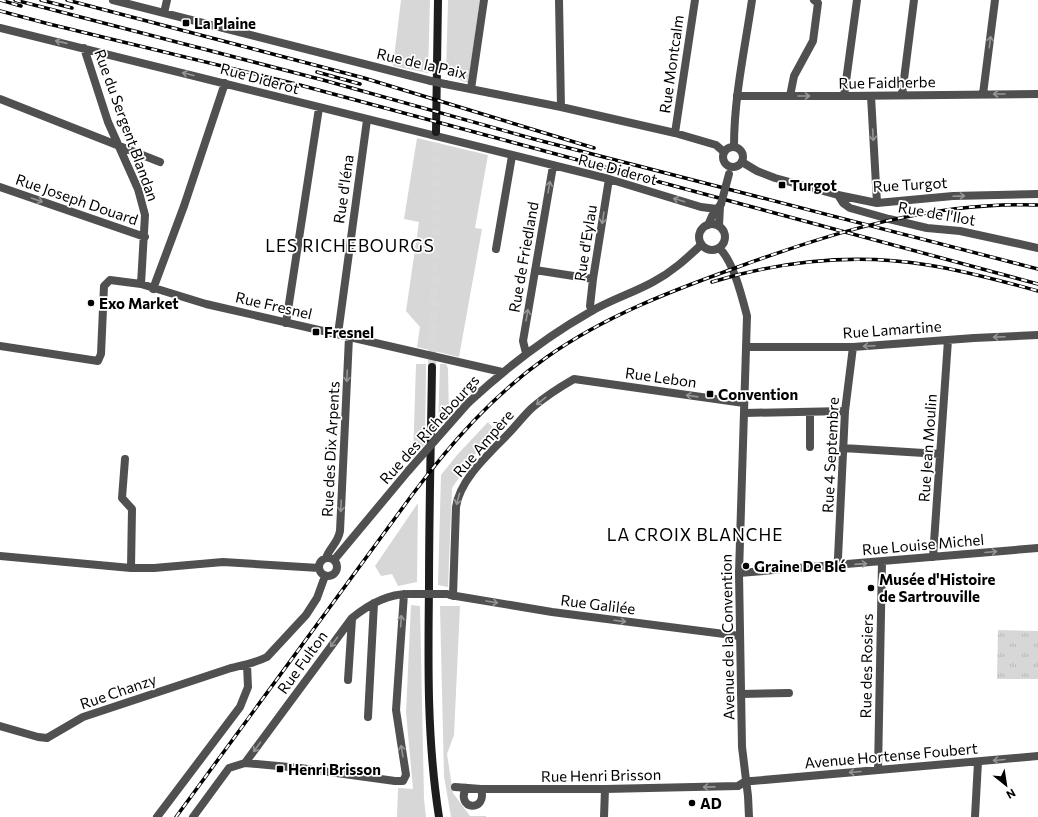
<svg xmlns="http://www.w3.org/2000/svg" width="1038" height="817" viewBox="0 0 1038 817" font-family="Commissioner,sans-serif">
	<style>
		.green { fill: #d7d7d7 }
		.park { fill: url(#park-tufts) }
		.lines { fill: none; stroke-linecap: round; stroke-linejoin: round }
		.secondary-tunnel { stroke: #d9d9d9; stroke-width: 8; stroke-dasharray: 8 4; stroke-linecap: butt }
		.minor { stroke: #505050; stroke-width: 8 }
		.tertiary { stroke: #505050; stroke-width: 8 }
		.secondary { stroke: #1d1d1d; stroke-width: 8 }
		.rail-casing { stroke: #000; stroke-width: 3.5 }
		.rail { stroke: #fff; stroke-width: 2; stroke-dasharray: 6; stroke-linecap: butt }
		.minor-bridge { stroke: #505050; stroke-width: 8 }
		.tertiary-bridge { stroke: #505050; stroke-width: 8 }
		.oneway { stroke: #969696 }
		.poi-dot { fill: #000; stroke: #fff; stroke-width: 1.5 }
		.labels { text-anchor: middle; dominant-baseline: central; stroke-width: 3.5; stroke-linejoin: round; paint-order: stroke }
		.poi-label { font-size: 15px; font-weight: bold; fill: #000; stroke: #fff; text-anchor: start }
		.street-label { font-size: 15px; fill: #000; stroke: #fff }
		.quarter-label { font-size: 17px; letter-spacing: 1px; fill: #000; stroke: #fff }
	</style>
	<defs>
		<pattern id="park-tufts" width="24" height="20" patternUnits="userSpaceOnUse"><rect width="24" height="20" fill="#d7d7d7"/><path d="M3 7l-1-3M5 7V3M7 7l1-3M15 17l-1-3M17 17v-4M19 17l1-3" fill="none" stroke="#b7b7b7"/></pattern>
	</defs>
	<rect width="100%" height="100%" fill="#fff"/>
	<path class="green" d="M401 0H430L428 73 393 66Z
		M448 0H480L468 83 446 75Z
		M417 138 488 155 475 228 482 229 459 357 417 347 420 327 406 311 419 222 404 219Z
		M416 364H426L425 444 413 458Z
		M440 364H446L448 368 449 416 438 428Z
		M488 422 493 428 452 488 448 587 438 585 441 475 457 455Z
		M418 503 417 582 398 586 392 574 381 576 375 566Z
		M411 605 420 606 424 799 426 817H397L398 788 413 789 406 712Z
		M440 606H460L454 735 447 754 453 793 470 816H486V817H451L444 776Z"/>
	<path class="park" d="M998 630 1038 631V679H997Z"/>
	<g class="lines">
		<path class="secondary-tunnel" d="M432 367 437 187 436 132"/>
		<path class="minor" d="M113 0 431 81
			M559 0 561 107
			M164 13 167 0
			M0 28 609 179 701 207 717 209
			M84 48 108 122 138 189 145 215 141 284
			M445 84 561 107 675 133 716 145 724 152
			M471 89 484 0
			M983 94 995 0
			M902 95 914 0
			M737 96H844L1038 94
			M790 96 794 76 813 41 818 3 814 0
			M844 96 857 0
			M871 96 877 203
			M0 99 160 162
			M675 133 695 0
			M742 162 757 171 775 178 838 195 877 203 953 196 1038 194
			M0 187 145 237
			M838 195 843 203 850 208 889 219 927 228 960 231 1038 248
			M496 249 512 156
			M535 270 593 279
			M153 289 184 206 225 83
			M592 311 590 306 593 279 609 179
			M286 323 319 108
			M338 334 367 120
			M0 346 98 361 101 354 104 286 110 280 141 284 206 304 502 372
			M747 347H853L974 338 1038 335
			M526 353 523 341 553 166
			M468 403C506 368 544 338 590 312 610 300 633 293 653 282 672 272 686 259 701 245
			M745 413 845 411
			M810 447V412
			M843 448 940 454
			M125 459 122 498 132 509 131 568
			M0 556 131 568H154L223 562 319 568
			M933 557 948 340
			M326 558C330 547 338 543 340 531L349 337
			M319 567a9 9 0 1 1 18 0a9 9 0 1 1-18 0Z
			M334 560 409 470
			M837 565 838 558 845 411 853 347
			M739 573 1038 548
			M450 595 552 612 740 636
			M453 596 456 507C460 479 489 454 508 434 517 425 524 415 533 407 546 396 560 387 574 379L744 403
			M348 680 352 619
			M741 694 789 693
			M368 717 374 603
			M0 726 38 737 47 738 83 717 231 668C244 665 255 663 267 657L306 615 317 598 325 576
			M245 763 352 618C368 605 387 594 408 594
			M878 770 882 562
			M455 787 481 789H605L738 786 746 781H752L1038 756
			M466 788C455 810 488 813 481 789
			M157 817 240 707 248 687 247 665
			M193 817 229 768 245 763 300 768 395 781H403L406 775 396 710 404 594
			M604 817 605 789
			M975 817 978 762"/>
		<path class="tertiary" d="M734 146C734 97 745 48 752 0
			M723 157a10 10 0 1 1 20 0a10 10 0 1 1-20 0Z
			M699 237a13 13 0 1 1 26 0a13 13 0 1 1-26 0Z
			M708 225 712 216 721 204
			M719 226 720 206
			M719 248C733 260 742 297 747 316L739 573 742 747 748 796 749 817"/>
		<path class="secondary" d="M436 132 438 0
			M432 367C431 441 429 514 429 588 428 664 427 741 439 817"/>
		<defs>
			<path id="rail" d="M0 0 21 6
				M15 0 323 80 534 139 1038 269
				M41 0 72 8
				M67 0 364 78 594 148
				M0 11 49 24 296 84 1038 284
				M317 72 360 84
				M712 282C781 261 856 253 928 265 965 271 1002 281 1038 291
				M176 817 412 495C451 443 493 395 547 357 605 316 671 291 738 267 834 232 934 201 1038 205"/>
		</defs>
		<use href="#rail" class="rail-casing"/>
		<use href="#rail" class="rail"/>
		<path class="minor-bridge" d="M431 81 445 84
			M409 470 468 403
			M411 594H447"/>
		<path class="tertiary-bridge" d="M721 204 729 174"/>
	</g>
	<defs><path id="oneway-shaft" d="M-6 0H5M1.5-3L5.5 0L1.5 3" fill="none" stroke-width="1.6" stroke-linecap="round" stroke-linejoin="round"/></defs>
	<g class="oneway">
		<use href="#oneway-shaft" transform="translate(61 42) rotate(-167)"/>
		<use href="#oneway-shaft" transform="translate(990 42) rotate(-83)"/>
		<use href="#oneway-shaft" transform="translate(188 74) rotate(-166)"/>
		<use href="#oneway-shaft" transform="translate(999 94) rotate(180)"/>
		<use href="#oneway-shaft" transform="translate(804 96)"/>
		<use href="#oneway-shaft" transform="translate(873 135) rotate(87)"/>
		<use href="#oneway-shaft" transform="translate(549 187) rotate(-80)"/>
		<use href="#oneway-shaft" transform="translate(959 196) rotate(-2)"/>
		<use href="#oneway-shaft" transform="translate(37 200) rotate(19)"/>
		<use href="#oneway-shaft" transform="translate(679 200) rotate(-163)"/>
		<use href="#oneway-shaft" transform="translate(603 218) rotate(99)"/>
		<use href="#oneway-shaft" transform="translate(527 315) rotate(-80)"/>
		<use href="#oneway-shaft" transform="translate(999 337) rotate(178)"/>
		<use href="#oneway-shaft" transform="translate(869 346) rotate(177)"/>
		<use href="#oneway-shaft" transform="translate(347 376) rotate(93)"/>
		<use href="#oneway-shaft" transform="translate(692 396) rotate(-172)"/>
		<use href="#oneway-shaft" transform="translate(541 401) rotate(142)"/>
		<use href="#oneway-shaft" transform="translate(458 499) rotate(105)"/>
		<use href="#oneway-shaft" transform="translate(341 506) rotate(93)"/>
		<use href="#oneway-shaft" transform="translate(991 552) rotate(-5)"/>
		<use href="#oneway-shaft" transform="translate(861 564) rotate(-4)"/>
		<use href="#oneway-shaft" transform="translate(492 602) rotate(9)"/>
		<use href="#oneway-shaft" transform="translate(401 621) rotate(-86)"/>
		<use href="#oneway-shaft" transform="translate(620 621) rotate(7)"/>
		<use href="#oneway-shaft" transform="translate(334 642) rotate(126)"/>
		<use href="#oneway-shaft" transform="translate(257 747) rotate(126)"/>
		<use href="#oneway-shaft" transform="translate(402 751) rotate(-99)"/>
		<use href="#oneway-shaft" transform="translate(999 760) rotate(175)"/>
		<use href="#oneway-shaft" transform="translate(855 772) rotate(175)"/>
		<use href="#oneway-shaft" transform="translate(709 787) rotate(179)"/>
	</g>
	<g class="poi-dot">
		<rect x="182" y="19" width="8" height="8" rx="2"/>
		<rect x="778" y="181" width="8" height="8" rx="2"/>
		<circle cx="91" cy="303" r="4"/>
		<rect x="312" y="328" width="8" height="8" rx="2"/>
		<rect x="706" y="390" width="8" height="8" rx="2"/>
		<circle cx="746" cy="566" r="4"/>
		<circle cx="871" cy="588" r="4"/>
		<rect x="276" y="765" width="8" height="8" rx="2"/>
		<circle cx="692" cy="803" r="4"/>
	</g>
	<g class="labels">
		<g class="poi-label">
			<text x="194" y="23">La Plaine</text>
			<text x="790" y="185">Turgot</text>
			<text x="99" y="303">Exo Market</text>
			<text x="324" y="332">Fresnel</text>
			<text x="718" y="394">Convention</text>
			<text x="754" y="566">Graine De Blé</text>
			<text x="879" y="579">Musée d'Histoire<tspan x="879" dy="17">de Sartrouville</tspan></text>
			<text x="288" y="769">Henri Brisson</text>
			<text x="700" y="803">AD</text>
		</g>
		<g class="street-label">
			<text transform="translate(422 63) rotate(13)">Rue de la Paix</text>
			<text transform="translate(671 64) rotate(-82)">Rue Montcalm</text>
			<text transform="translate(260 78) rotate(15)">Rue Diderot</text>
			<text transform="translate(887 82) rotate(-1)">Rue Faidherbe</text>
			<text transform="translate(127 125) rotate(70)">Rue du Sergent Blandan</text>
			<text transform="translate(618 169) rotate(15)">Rue Diderot</text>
			<text transform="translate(910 184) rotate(-3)">Rue Turgot</text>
			<text transform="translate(343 189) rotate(-82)">Rue d'Iéna</text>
			<text transform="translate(77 199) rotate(19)">Rue Joseph Douard</text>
			<text transform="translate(937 213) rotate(10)">Rue de l'Ilot</text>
			<text transform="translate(585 243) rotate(-81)">Rue d'Eylau</text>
			<text transform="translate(523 257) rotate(-80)">Rue de Friedland</text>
			<text transform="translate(274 305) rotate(13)">Rue Fresnel</text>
			<text transform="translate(892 329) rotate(-4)">Rue Lamartine</text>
			<text transform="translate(661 377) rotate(8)">Rue Lebon</text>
			<text transform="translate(429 429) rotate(-48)">Rue des Richebourgs</text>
			<text transform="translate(483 443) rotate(-49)">Rue Ampère</text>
			<text transform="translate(927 448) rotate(-86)">Rue Jean Moulin</text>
			<text transform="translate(330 449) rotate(-87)">Rue des Dix Arpents</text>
			<text transform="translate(830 455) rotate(-87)">Rue 4 Septembre</text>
			<text transform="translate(923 544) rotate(-5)">Rue Louise Michel</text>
			<text transform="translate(598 604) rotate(7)">Rue Galilée</text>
			<text transform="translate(727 637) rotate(-91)">Avenue de la Convention</text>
			<text transform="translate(302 662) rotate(-54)">Rue Fulton</text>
			<text transform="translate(866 666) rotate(-89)">Rue des Rosiers</text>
			<text transform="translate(118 691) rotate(-19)">Rue Chanzy</text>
			<text transform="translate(891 755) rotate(-5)">Avenue Hortense Foubert</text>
			<text transform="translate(601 775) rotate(-1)">Rue Henri Brisson</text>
		</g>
		<g class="quarter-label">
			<text x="350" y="245">LES RICHEBOURGS</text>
			<text x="695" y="534">LA CROIX BLANCHE</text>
		</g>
	</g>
	<g transform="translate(1006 785) rotate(150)" stroke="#ffffff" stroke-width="3" paint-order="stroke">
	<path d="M0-3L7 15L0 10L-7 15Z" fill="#000000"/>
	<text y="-6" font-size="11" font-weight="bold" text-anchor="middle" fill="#000000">N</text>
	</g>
</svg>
